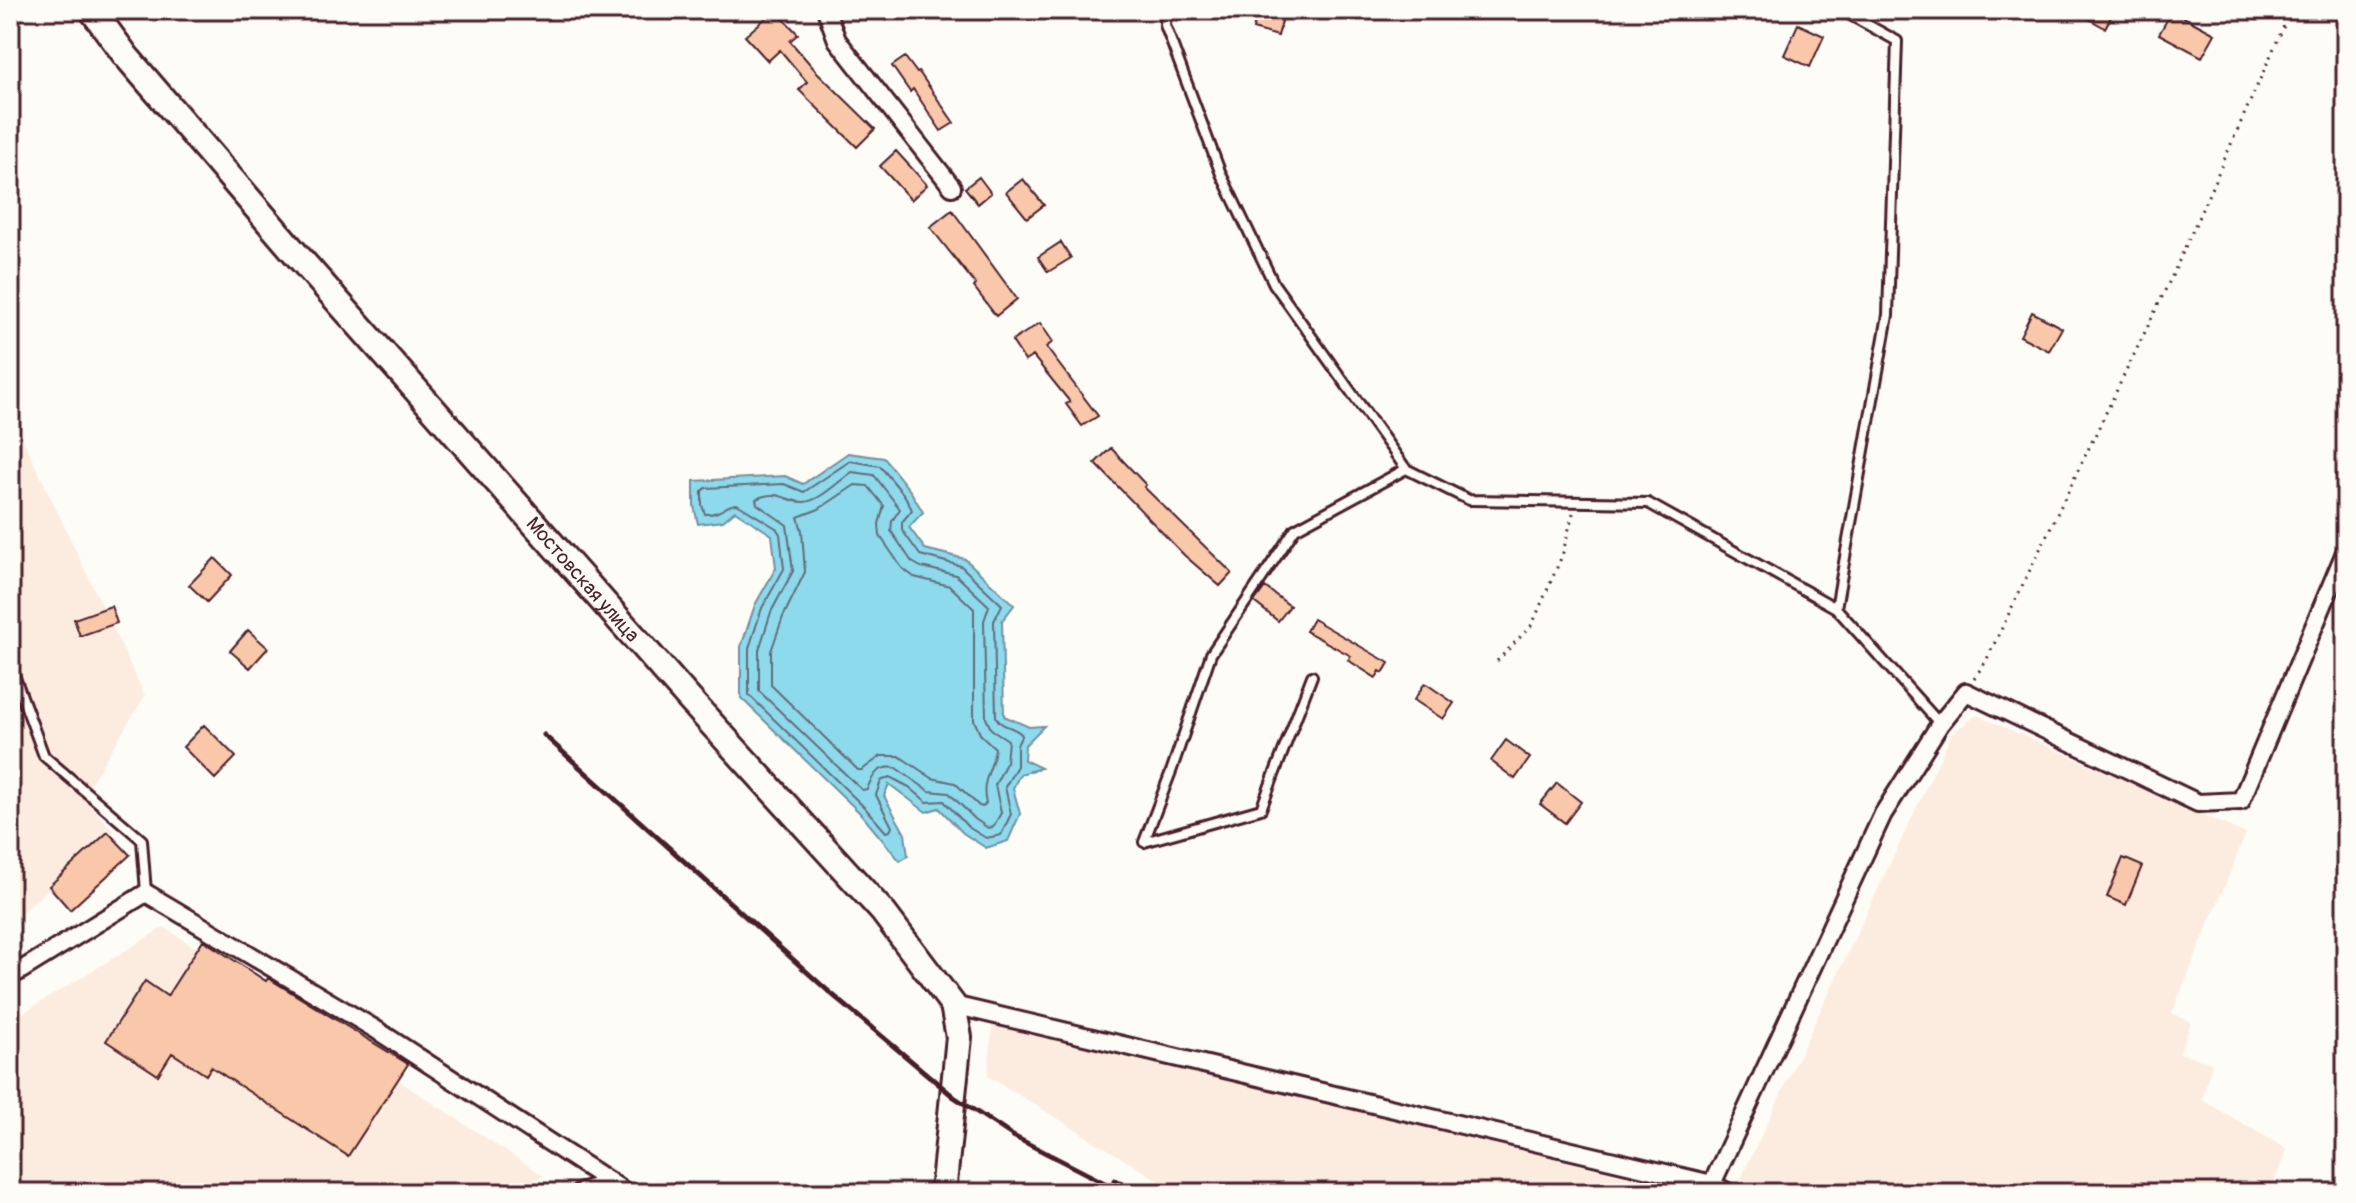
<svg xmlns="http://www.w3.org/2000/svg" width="2356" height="1203" viewBox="0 0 2356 1203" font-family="Pangolin,sans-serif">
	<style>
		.built { fill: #fcece0 }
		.water { fill: #8ddaed; stroke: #728f9f; stroke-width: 2 }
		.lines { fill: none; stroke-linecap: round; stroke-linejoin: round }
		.shore { stroke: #656a79; stroke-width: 2 }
		.building { fill: #f9c7a9; stroke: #4a1f2b; stroke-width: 2 }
		.lane-casing { stroke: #4a1f2b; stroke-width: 14 }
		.street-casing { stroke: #4a1f2b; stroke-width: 22 }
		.secondary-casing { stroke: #4a1f2b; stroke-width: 30 }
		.path { stroke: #4a1f2b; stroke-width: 3; stroke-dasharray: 2 6; stroke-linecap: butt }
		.lane { stroke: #fdfcf7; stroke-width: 8 }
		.street { stroke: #fdfcf7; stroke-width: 16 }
		.secondary { stroke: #fdfcf7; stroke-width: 24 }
		.rail { stroke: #4a1f2b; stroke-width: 5 }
		.labels { text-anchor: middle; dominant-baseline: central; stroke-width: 7; stroke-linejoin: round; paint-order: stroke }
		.street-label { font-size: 20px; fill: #4a1f2b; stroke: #fdfcf7 }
	</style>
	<rect width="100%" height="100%" fill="#fdfcf7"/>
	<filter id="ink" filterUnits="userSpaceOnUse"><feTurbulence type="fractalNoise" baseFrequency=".0125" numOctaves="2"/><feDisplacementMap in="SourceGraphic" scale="16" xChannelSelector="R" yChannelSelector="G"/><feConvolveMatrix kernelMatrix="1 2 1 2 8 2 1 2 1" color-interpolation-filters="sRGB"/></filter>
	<g filter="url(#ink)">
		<path class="built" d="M10 412 145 696 82 797 114 831 10 923Z
			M1977 715 2246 834 2172 1013 2191 1022 2180 1053 2212 1063 2202 1100 2287 1149 2270 1193H1734L1952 733Z
			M164 927 544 1176 503 1193H10V1021Z
			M993 1017 1692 1193H1179L988 1076Z"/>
		<path class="water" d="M848 453 884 458 911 492 923 512 909 527 925 549 965 559 1014 605 1002 621 1004 716 1029 727 1044 726 1025 745 1024 760 1041 768 1020 774 1013 788 1020 814 1008 841 986 848 963 833 939 808 926 812 889 784 884 796 905 834 908 856 900 861 860 813 741 698V647L755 605 776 568 772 535 735 511 723 521 698 524 694 506V481L785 476 803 484Z"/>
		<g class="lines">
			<path class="shore" d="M850 461 880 466 905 496 912 510 902 522V530L920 555 961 566 1002 605 994 621 996 717C1001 728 1015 726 1022 735L1017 745V766L1005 787 1011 814 1001 835 986 838 968 827 944 801 927 802 909 787 890 777 881 781 876 795 892 827 890 831 886 832 865 808 749 695V648L762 608 784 569 780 534 776 528 737 504C725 504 722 515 705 514L702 505V491L706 488 784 484 804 492Z
				M852 472 874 475 900 509 892 521 891 531 912 562 921 567 956 575 989 606 984 621 986 718 991 729 1008 740 1006 763 995 785 1001 813 993 827 988 828 975 819 949 793 929 791 896 768C878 765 873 775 867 789L862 790 759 691V650L771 612 793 571 787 525 757 504 756 499C780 488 787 503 804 502 820 501 839 481 852 472Z
				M855 485 868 486 884 506 879 524 880 536 902 568 914 577 950 586 974 609V720L980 734 995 748C993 769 980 781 986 803L983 807 979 806 955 783 932 778 899 756H881L862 770H858L771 685V651L783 617 805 572 802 531 798 517 819 509Z"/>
		</g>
		<path class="building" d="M775 10 798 34 790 41 816 71 875 129 857 147 799 90 807 82 780 50 768 61 745 36Z
			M1258 10H1285L1278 36 1253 29Z
			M2073 10H2115L2105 28Z
			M2172 11 2215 34 2202 57 2159 34Z
			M1798 24 1824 36 1810 67 1784 55Z
			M905 57 917 73 919 72 954 123 941 131 913 89 910 92 892 66Z
			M896 151 927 185 911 200 880 166Z
			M979 177 991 193 978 204 965 188Z
			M1023 179 1044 205 1027 218 1006 192Z
			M952 210 1017 299 996 316 974 287 976 285 930 227Z
			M1061 242 1071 258 1048 272 1038 257Z
			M2032 312 2062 328 2049 351 2020 336Z
			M1040 323 1053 342 1046 347 1098 416 1082 426 1066 404 1070 402 1033 356 1025 361 1012 341Z
			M1111 448 1146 485 1144 487 1232 573 1220 586 1184 555 1095 463Z
			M215 558 232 575 207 602 189 585Z
			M1265 587 1290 606 1278 621 1254 602Z
			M111 606 117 623 80 636 74 619Z
			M1313 619 1389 663 1383 673 1380 671 1376 678 1348 660 1351 656 1306 631Z
			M248 630 268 648 250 668 230 651Z
			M1425 683 1454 703 1443 719 1414 700Z
			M204 725 236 757 215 779 183 747Z
			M1506 740 1530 758 1515 779 1491 761Z
			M1557 783 1581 802 1565 823 1540 804Z
			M108 832 130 855 70 910 49 886Z
			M2123 858 2142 866 2126 905 2107 897Z
			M203 940 266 981 268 978 408 1064 348 1156 211 1067 206 1075 172 1053 158 1075 106 1041 145 981 167 996Z"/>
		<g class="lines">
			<defs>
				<path id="lane" d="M1166 10 1165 25 1221 174 1274 284 1406 469 1469 500 1648 503 1836 608
					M1841 10 1897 41 1888 315 1836 608 1940 724
					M10 664 44 756 142 840 146 892
					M1144 842 1172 769 1211 654 1295 529 1406 469
					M1144 842 1261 809 1312 676"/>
				<path id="street" d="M826 10 837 40 952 187
					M10 977 146 893 375 1029 627 1193
					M953 1005 1712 1184 1883 814 1940 724 1966 692 2198 803 2241 801 2346 550
					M1712 1184 1729 1193
					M580 1193 609 1181"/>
				<g id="secondary">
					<path id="s1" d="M92 10 126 56 296 254 690 700 883 912 953 1005 959 1037 943 1193"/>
				</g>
			</defs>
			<use href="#lane" class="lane-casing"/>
			<use href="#street" class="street-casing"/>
			<use href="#secondary" class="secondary-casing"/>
			<path class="path" d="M1497 661 1532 625 1562 556 1573 513
				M1974 678 1985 663 2174 272 2291 10"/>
			<use href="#lane" class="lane"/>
			<use href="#street" class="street"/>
			<use href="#secondary" class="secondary"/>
			<path class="rail" d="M544 735 827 990 954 1097 1013 1136 1124 1193
				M1115 1180 1146 1193"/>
		</g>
	</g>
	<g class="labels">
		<g class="street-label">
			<text stroke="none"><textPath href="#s1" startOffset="752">Мостовская улица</textPath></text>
		</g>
	</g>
	<rect width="2356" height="1203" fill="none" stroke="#fdfcf7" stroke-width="40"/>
	<rect x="20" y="20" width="2316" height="1163" fill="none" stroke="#4a1f2b" stroke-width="3" filter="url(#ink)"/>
</svg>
